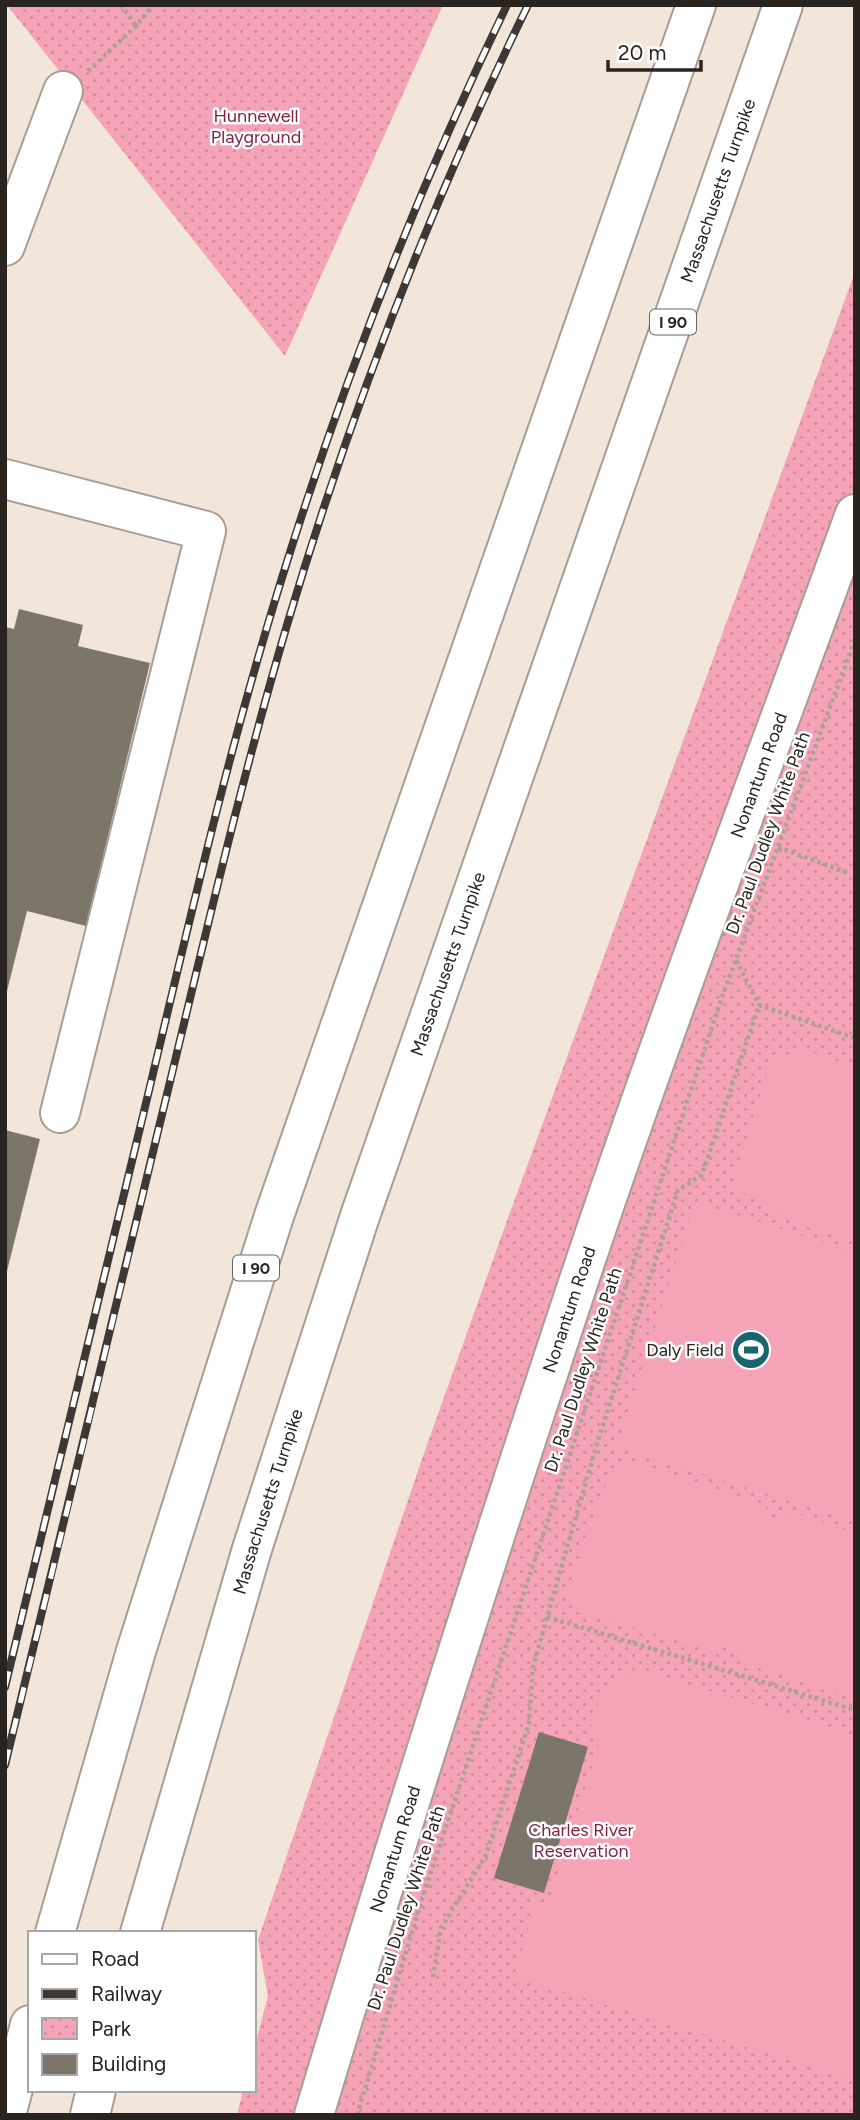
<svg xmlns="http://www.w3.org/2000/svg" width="860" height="2120" viewBox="0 0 860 2120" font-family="Figtree,sans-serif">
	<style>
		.park { fill: url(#park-dots) }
		.pitch { fill: #f5a3b7 }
		.building { fill: #7b7669 }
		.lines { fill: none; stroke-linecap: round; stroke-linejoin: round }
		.minor-casing { stroke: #a99d93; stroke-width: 42 }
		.major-casing { stroke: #a99d93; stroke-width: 42 }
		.highway-casing { stroke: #a99d93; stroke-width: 42 }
		.path { stroke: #aba199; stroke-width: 4.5; stroke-dasharray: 3.5 3.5; stroke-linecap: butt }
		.minor { stroke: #fff; stroke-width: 38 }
		.major { stroke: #fff; stroke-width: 38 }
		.highway { stroke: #fff; stroke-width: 38 }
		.rail-casing { stroke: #3d3833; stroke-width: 8 }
		.rail { stroke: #fff; stroke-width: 5; stroke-dasharray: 16; stroke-linecap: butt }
		.labels { text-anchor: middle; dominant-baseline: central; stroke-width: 5; stroke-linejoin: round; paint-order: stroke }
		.shield { fill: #fff; stroke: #696663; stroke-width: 2 }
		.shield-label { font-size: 16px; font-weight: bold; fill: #292420 }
		.park-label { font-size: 18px; fill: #812244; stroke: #fff }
		.street-label { font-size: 18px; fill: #292420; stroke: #fff }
		.poi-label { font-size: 18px; fill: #292420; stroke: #fff; text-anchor: end }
	</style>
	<defs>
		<pattern id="park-dots" width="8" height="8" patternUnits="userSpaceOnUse" patternTransform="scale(1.75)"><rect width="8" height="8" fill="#f5a3b7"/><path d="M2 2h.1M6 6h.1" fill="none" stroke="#d28c9d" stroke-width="1.8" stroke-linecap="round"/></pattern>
	</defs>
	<rect width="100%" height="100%" fill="#f2e5da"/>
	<path class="park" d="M7 5H443L285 356Z
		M855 272V2115H237L243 2090H254V2050L268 1996 258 1940 422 1459 504 1229Z"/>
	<path class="pitch" d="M800 1048 855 1068V1242L793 1223 778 1214 764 1201 731 1189 769 1065Z
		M695 1202 855 1252V1522L617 1447Z
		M625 1460 765 1505 774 1523 792 1512 855 1533V1697L747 1664 734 1643 715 1652 580 1612 568 1591 612 1469Z
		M637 1668 855 1736V2080L514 1977 536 1901 548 1904 600 1741 588 1736 601 1694Z"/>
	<path class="building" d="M19 609 83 625 78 646 150 663 86 926 27 911 6 995 5 627 14 629Z
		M5 1130 40 1139 6 1275H5Z
		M539 1732 588 1747 544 1893 494 1878Z"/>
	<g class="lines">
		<defs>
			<path id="minor" d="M5 246 63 91
				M5 479 206 531 60 1113"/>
			<g id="major">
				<path id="s1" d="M314 2115C397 1838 485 1563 576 1289 663 1029 761 772 855 514"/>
			</g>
			<g id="highway">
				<path d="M55 1933 136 1651 274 1216 696 5"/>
				<path id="s2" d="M140 1933 252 1549 360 1216 783 5"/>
				<path d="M6 2115 30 2025"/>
				<path d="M90 2115 96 2090"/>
			</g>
		</defs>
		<use href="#minor" class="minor-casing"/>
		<use href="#major" class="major-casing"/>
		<use href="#highway" class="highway-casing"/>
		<path class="path" d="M121 5 136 26
			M88 71 136 26 153 5
			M778 847 848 873
			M736 960 759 1005
			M547 1617 855 1710
			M433 1977 441 1928 486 1855 529 1723 533 1667 547 1617 596 1447 678 1190 702 1175 759 1005 855 1038
			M357 2115 423 1896 722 997 855 640"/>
		<use href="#minor" class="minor"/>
		<use href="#major" class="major"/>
		<use href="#highway" class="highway"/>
		<defs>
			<path id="rail" d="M5 1687C50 1500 95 1314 140 1128 184 945 225 761 281 581 342 384 417 191 507 5
				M5 1765C57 1553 108 1340 159 1127 200 959 238 791 287 625 350 413 431 204 528 5"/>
		</defs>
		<use href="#rail" class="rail-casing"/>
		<use href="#rail" class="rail"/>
	</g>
	<defs>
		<symbol id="stadium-disc" viewBox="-11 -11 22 22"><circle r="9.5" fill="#19646f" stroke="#fff"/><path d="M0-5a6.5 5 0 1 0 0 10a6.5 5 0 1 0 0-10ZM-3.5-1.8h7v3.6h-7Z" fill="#fff"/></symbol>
	</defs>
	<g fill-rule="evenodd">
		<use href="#stadium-disc" x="729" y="1328" width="44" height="44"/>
	</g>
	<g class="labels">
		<g class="shield">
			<rect x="650" y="309.5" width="46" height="25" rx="5"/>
			<rect x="233" y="1255.5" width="46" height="25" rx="5"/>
		</g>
		<g class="shield-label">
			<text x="673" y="322">I 90</text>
			<text x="256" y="1268">I 90</text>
		</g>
		<g class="park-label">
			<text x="256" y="116">Hunnewell<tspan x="256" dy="21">Playground</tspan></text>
			<text x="581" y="1830">Charles River<tspan x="581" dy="21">Reservation</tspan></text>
		</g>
		<g class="street-label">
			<text stroke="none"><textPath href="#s2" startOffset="1836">Massachusetts Turnpike</textPath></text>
			<text stroke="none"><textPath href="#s1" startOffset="1412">Nonantum Road</textPath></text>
			<text transform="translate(768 833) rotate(-70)">Dr. Paul Dudley White Path</text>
			<text stroke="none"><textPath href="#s2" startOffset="1017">Massachusetts Turnpike</textPath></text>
			<text stroke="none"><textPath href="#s1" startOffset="845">Nonantum Road</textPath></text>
			<text transform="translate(583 1370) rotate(-72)">Dr. Paul Dudley White Path</text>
			<text stroke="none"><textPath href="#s2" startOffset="450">Massachusetts Turnpike</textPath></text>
			<text stroke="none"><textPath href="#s1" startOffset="278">Nonantum Road</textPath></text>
			<text transform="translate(406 1908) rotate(-72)">Dr. Paul Dudley White Path</text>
		</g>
		<g class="poi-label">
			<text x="724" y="1350">Daly Field</text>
		</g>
	</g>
	<rect width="860" height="2120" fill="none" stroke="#292420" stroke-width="14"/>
	<rect x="28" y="1931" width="228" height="161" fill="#ffffff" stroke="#a9a7a6" stroke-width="2"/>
	<rect x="42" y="1954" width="35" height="10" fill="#ffffff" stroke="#a9a7a6" stroke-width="2"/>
	<text x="91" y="1966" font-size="21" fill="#292420">Road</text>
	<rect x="42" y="1989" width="35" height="10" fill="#3d3833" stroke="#a9a7a6" stroke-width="2"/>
	<text x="91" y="2001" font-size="21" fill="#292420">Railway</text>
	<rect x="42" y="2018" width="35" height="21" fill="url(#park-dots)" stroke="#a9a7a6" stroke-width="2"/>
	<text x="91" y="2036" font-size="21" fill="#292420">Park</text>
	<rect x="42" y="2054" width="35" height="21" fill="#7b7669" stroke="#a9a7a6" stroke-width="2"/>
	<text x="91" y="2071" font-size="21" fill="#292420">Building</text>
	<path d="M608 60v10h93v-10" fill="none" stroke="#292420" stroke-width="3.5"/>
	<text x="618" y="60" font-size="21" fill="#292420" stroke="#ffffff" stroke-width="5" paint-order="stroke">20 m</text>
</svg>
